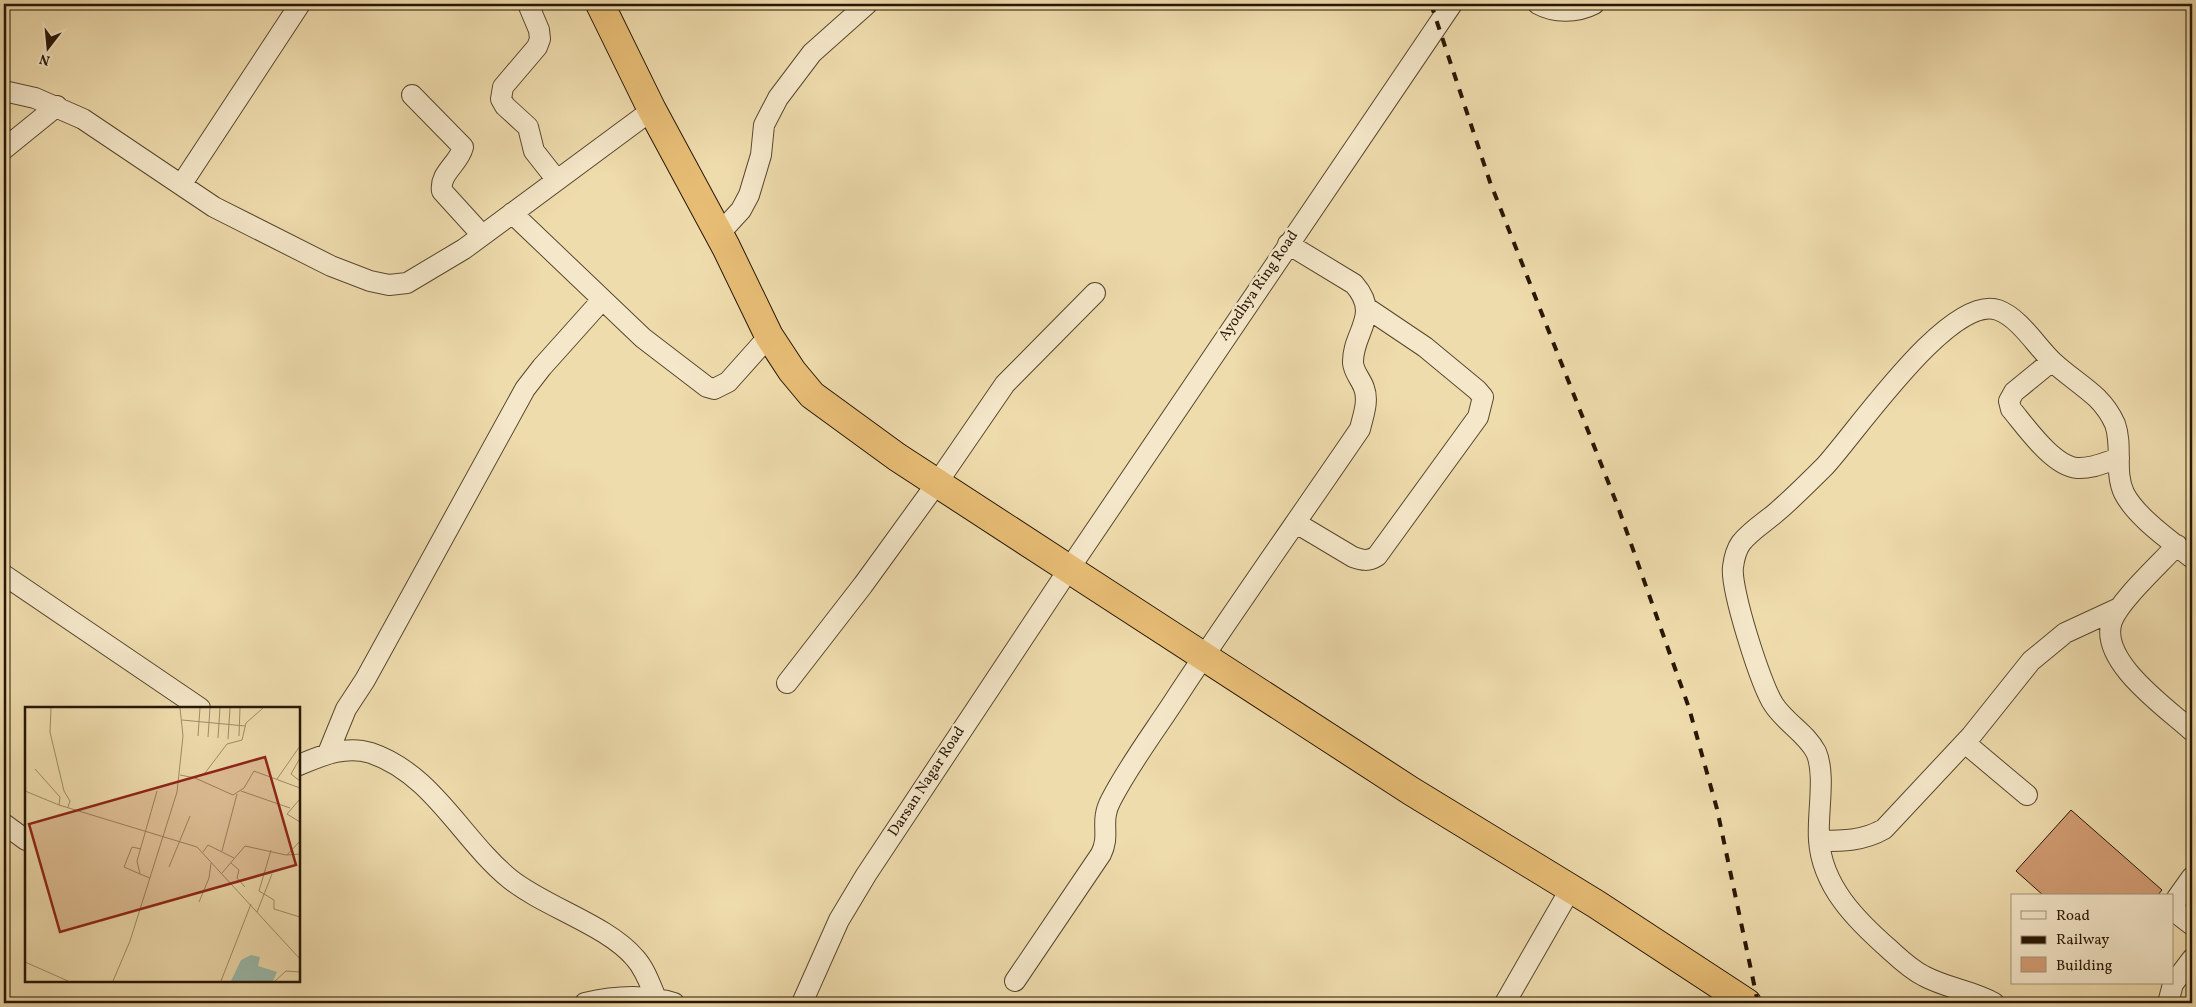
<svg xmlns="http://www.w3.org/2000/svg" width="2196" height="1007" viewBox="0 0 2196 1007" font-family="Vollkorn,serif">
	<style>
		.building { fill: #d39d74; stroke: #271604 }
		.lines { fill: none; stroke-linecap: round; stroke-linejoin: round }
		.minor-casing { stroke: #59482e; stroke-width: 22 }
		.highway-casing { stroke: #271604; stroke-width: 30 }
		.minor { stroke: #f5e8ca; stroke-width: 20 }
		.highway { stroke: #e8be76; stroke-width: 28 }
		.rail { stroke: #271604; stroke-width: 4; stroke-dasharray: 9 9; stroke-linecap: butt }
		.labels { text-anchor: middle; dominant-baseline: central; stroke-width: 5; stroke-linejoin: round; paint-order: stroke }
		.street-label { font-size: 15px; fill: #271604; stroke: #f5e8ca }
		.inset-road { fill: none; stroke: #9f8d69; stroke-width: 1 }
		.view { fill: #8f2418; fill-opacity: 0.15; stroke: #8f2418; stroke-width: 2.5 }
		.inset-edge { fill: none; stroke: #271604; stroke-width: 2.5 }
	</style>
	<rect width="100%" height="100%" fill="#efdcad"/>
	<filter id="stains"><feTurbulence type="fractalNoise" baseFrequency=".004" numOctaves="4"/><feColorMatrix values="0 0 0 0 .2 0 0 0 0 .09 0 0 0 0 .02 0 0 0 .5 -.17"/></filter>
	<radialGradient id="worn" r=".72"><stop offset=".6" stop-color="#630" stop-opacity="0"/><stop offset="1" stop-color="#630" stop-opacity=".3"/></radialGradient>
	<path class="building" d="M2071 810 2162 890 2157 896H2044L2016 871Z"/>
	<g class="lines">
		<defs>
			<path id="minor" d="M528 4 539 30 540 39 537 47 503 87 501 99 505 106 528 127 534 151 556 179
				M1538 4C1554 13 1577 13 1594 4
				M4 91 35 98 83 119 214 207 331 266 370 281 389 285 407 283 464 249 652 110
				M412 95 463 147C459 164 439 173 442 191L482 235
				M4 149 57 106
				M181 185 300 4
				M512 213 643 338 707 387 714 389 728 382 769 336
				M719 234 741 210 749 195 761 155 764 125 778 98 812 53 867 4
				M2052 361 2014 392 2009 401 2011 409C2026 427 2053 466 2077 468 2092 469 2106 462 2119 458
				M1296 523 1353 557C1362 560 1368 562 1377 556L1478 417 1483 397 1477 390 1425 347 1367 308
				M2177 545C2160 564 2120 600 2112 621 2098 661 2167 708 2192 731
				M4 575 200 708
				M787 683 863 585 937 483 1005 384 1095 293
				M1965 743 2027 795
				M328 753 346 709 365 680 525 389 542 367 602 300
				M299 765C323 755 346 745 371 753 433 774 462 840 510 879 545 907 607 925 635 958 645 969 650 984 656 998
				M4 824 26 840
				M1819 841C1843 841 1863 841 1884 829L1971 736 2031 661 2065 633 2119 608
				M2192 877 2177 898 2175 907 2179 915 2192 925
				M1015 981 1101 854C1111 834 1099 822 1111 800 1130 763 1157 728 1180 692 1239 603 1300 517 1360 429 1363 416 1369 401 1364 388 1361 379 1354 373 1353 363 1352 332 1382 316 1354 284L1288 244
				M585 1003C614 996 645 994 674 1003
				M802 1003 839 920 866 875 1063 578 1452 4
				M1505 1003 1571 888
				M1994 1003C1973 991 1946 988 1924 976 1910 969 1900 959 1889 949 1856 920 1822 886 1819 840 1817 815 1826 774 1816 752 1806 733 1786 723 1774 705 1761 686 1730 588 1733 567 1734 559 1736 550 1741 543 1751 530 1767 521 1779 510 1795 496 1810 481 1825 466 1855 434 1950 293 1998 310 2020 318 2036 346 2053 362 2067 375 2083 385 2097 398 2104 405 2111 415 2115 424 2123 446 2114 472 2124 493 2136 517 2171 541 2192 558
				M2168 1003 2173 984 2192 959"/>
			<path id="highway" d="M600 4 652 110 726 247 769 336 792 371 812 395 897 457 1069 569 1411 791 1596 904 1747 1003"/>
		</defs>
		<use href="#minor" class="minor-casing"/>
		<use href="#highway" class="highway-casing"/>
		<use href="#minor" class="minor"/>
		<use href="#highway" class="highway"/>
		<path class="rail" d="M1431 4 1490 182 1618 507 1689 708 1717 809 1758 1003"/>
	</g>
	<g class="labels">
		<g class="street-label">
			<text transform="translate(1259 286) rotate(-56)">Ayodhya Ring Road</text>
			<text transform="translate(927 782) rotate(-57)">Darsan Nagar Road</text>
		</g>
	</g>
	<g transform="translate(25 707)">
		<rect width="275" height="275" fill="#efdcad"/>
		<path d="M226 248 235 250 233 259 252 265 248 274H206L216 253Z" fill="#9abbae"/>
		<path class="inset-road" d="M26 1 25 25 39 84 45 94 43 100M157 13 220 19M173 29 175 1M214 29 215 1M183 30 185 1M193 31 195 1M203 32 205 1M275 51 266 67 275 74M10 62 35 90 34 98M155 68 170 71 180 66 202 37 217 33 221 16 238 1M170 71 208 88 219 81 229 64 275 81M252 72 275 39M0 84 34 98 172 140 275 252M216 84 265 101M275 92 262 107 275 115M246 143 234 184 249 193V202L275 210M197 144 212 87M178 145 183 138 209 151M262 148 275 134M206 156 214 163 212 171 220 180M144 160 165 109M197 166 220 139 261 148 275 147M115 167 99 160 107 140 116 142M125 171 115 167 112 154 132 84M174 195 184 171 186 156M232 205 247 167M0 255 43 274M88 274 105 234 152 85 158 29 155 1M196 274 226 197M250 274 261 264 275 265"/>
		<path class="view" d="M240 50 271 158 35 225 4 117Z"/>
		<rect width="275" height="275" class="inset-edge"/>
	</g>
	<rect width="2196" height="1007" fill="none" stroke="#efdcad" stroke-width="20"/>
	<rect x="5" y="5" width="2186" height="997" fill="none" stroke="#271604" stroke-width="2.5"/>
	<rect x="10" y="10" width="2176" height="987" fill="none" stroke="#271604"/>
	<rect x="2011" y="894" width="162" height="90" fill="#f5e8ca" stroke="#a3947b"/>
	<rect x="2021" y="911" width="25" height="8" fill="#f5e8ca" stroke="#a3947b"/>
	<text x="2056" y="920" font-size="15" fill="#271604">Road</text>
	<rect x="2021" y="936" width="25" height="8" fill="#271604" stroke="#a3947b"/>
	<text x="2056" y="944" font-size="15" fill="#271604">Railway</text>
	<rect x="2021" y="957" width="25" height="15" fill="#d39d74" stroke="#a3947b"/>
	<text x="2056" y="970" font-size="15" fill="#271604">Building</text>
	<g transform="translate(48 48) rotate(196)" stroke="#f5e8ca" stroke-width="4" paint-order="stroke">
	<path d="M0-4L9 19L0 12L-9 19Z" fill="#271604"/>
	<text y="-8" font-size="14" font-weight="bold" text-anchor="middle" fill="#271604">N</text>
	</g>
	<rect width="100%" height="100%" filter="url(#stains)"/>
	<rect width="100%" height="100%" fill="url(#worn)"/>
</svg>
